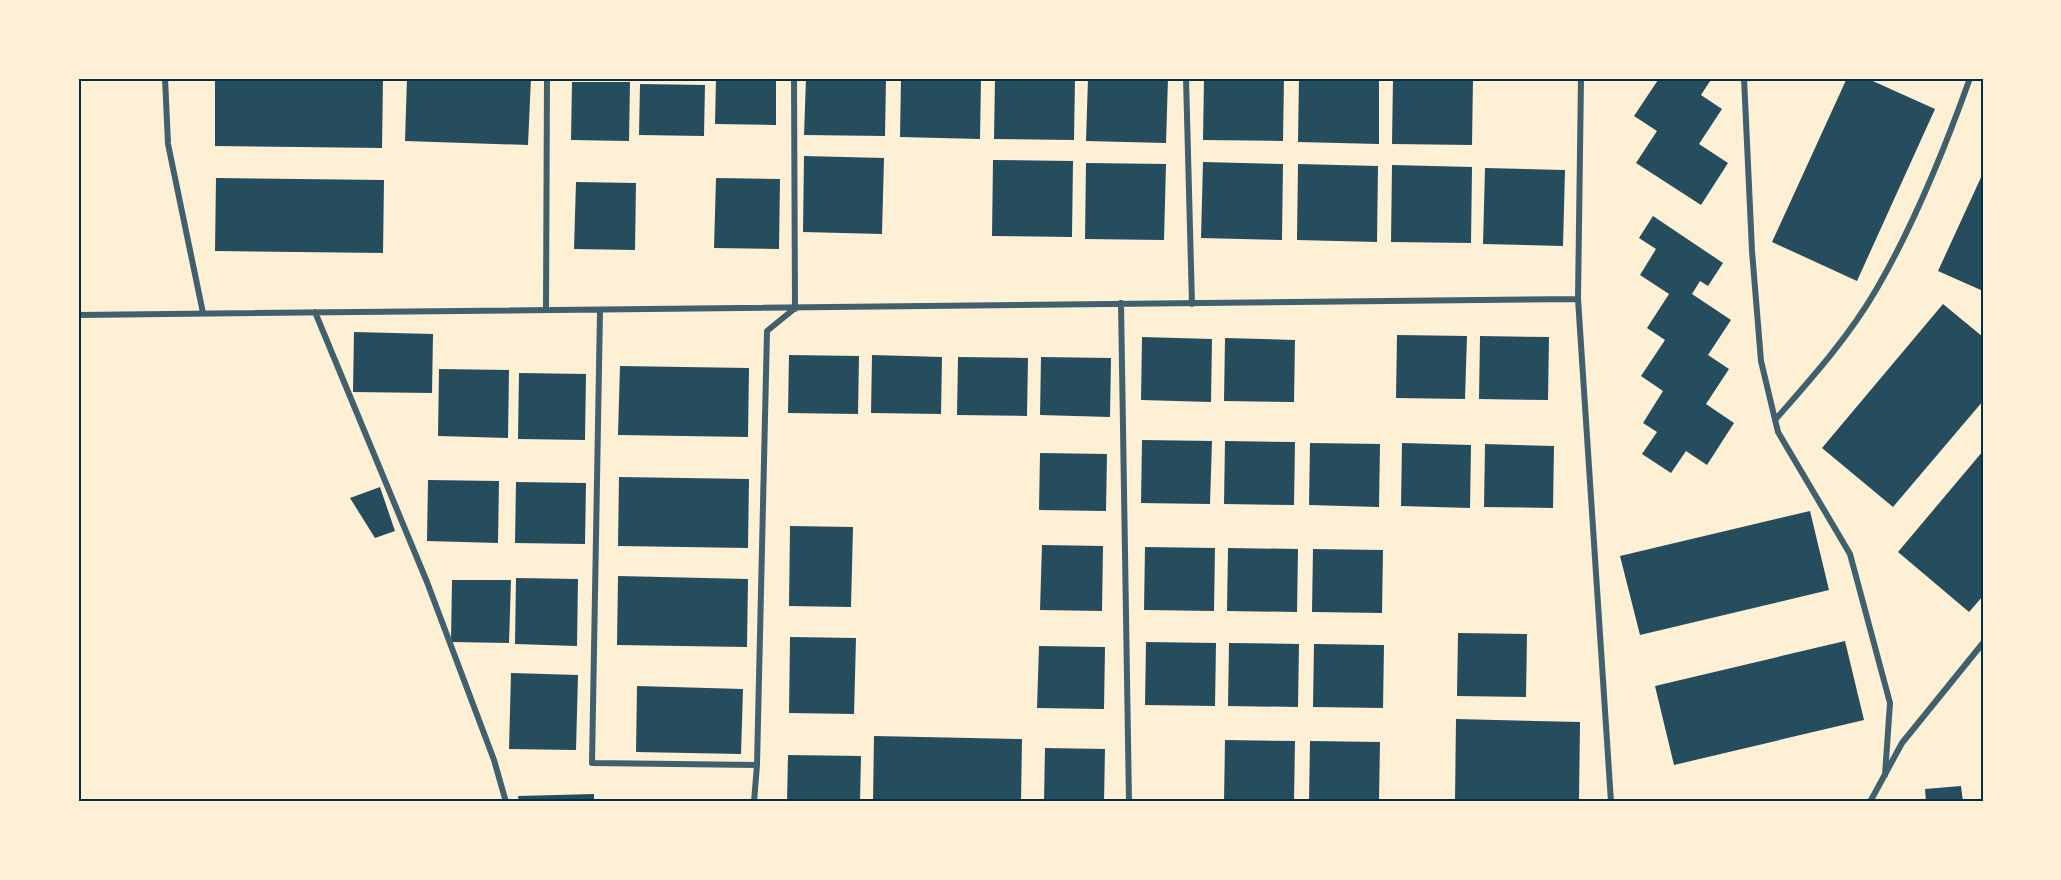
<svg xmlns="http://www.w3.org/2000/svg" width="2061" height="880" viewBox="0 0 2061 880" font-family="Barlow,sans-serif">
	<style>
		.building { fill: #264d5e }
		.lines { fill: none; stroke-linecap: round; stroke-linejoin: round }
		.minor { stroke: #3f606c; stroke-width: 6 }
		.neatline { fill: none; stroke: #003049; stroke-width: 2 }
	</style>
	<rect width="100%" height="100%" fill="#fdf0d5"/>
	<path class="building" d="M215 78H383L382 148 215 146Z
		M407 78H531L528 145 405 141Z
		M716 78H776V125L715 124Z
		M806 78H886L885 136 804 135Z
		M901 78H981L980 139 900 137Z
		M995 78H1075L1074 140 994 139Z
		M1088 78H1168L1166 143 1086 141Z
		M1204 78H1284L1283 141 1203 140Z
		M1299 78H1379V144L1298 142Z
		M1393 78H1473L1472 145 1392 144Z
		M1655 78H1712L1701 95 1722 109 1699 144 1728 163 1701 205 1636 163 1657 131 1634 116 1658 80Z
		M1847 78H1866L1935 109 1857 281 1772 242Z
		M572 82H630L629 141 571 140Z
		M640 84 705 85 704 136 639 135Z
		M804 156 884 158 882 234 803 232Z
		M993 160 1073 161 1072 237 992 236Z
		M1203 162 1283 164 1282 240 1201 238Z
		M1086 163 1166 164 1164 240 1085 239Z
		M1298 164 1378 166 1377 242 1297 240Z
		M1392 165 1472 167 1471 243 1391 242Z
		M1485 168 1565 170 1563 246 1483 244Z
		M1983 173V291L1938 271Z
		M216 178 384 180 383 253 215 251Z
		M716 178 780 179 779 249 714 248Z
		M576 182 636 183 635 250 574 249Z
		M1653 216 1723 263 1708 286 1700 281 1692 294 1731 320 1708 355 1729 369 1706 404 1734 423 1707 465 1686 451 1671 473 1642 454 1657 432 1643 423 1663 391 1641 376 1665 340 1647 328 1669 294 1640 275 1656 249 1639 238Z
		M1943 304 1983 337V401L1893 507 1822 448Z
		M354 332 433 334 432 393 353 392Z
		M1397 335 1467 336 1465 399 1396 398Z
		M1480 336 1549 337 1548 400 1479 399Z
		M1142 337 1212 339 1211 402 1141 400Z
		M1225 338 1295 340 1294 402 1224 401Z
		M789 355 859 356 858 414 788 413Z
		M872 355 942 357 941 414 871 413Z
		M958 357 1028 358 1027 416 957 415Z
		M1041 357 1111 358 1110 417 1040 415Z
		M620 366 749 368 748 437 618 435Z
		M439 369 509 370 508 438 438 436Z
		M519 373 586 374 585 440 518 439Z
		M1142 440 1212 441 1210 504 1141 503Z
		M1225 441 1295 442 1294 505 1224 504Z
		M1310 443 1380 444 1379 507 1309 505Z
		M1402 443 1471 445 1470 508 1401 506Z
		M1485 444 1554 446 1553 508 1484 507Z
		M1983 451V596L1969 612 1898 552Z
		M1040 453 1107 454 1106 511 1039 510Z
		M619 477 749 479 748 548 618 546Z
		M428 480 499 481 498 543 427 541Z
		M516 482 586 483 585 544 515 543Z
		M380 487 395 531 375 538 350 498Z
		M1810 511 1829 590 1640 635 1620 556Z
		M790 526 853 527 851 607 789 606Z
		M1042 545 1103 546 1102 611 1040 610Z
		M1145 547 1215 548 1214 611 1144 610Z
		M1228 548 1298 549 1297 612 1227 611Z
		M1313 549 1383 550 1382 613 1312 612Z
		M618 576 748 579 747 647 617 645Z
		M516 578 578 579 577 646 515 644Z
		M452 580H511L509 643 451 642Z
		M1458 633 1527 634 1526 697 1457 696Z
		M790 637 856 638 854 714 789 713Z
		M1845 641 1864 720 1674 765 1655 686Z
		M1146 642 1216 643 1215 706 1145 705Z
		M1229 643 1299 644 1298 707 1228 706Z
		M1314 644 1384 645 1383 708 1313 707Z
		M1039 646 1105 647 1104 709 1037 708Z
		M511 673 578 675 576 750 509 749Z
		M637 686 743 689 741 754 636 752Z
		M1456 719 1580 722 1579 802 1455 801Z
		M874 736 1022 739 1021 802H873Z
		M1225 740 1295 741 1294 802H1224Z
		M1310 741 1380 742 1379 802H1309Z
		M1045 748 1105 749 1104 802H1044Z
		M788 755 861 756 860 802H787Z
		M1961 786 1963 802H1926L1925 789Z
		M594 794V802H519L518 796Z"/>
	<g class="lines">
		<path class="minor" d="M165 78 168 144 203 313
			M794 78 795 309
			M1186 78 1192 304
			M1581 78 1578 299 1611 802
			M1744 78 1752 251 1761 361 1778 432 1850 554 1890 703 1885 775
			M1121 303 1129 802
			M546 310 547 78
			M600 311 592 763 757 765
			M315 312 427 582 494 760 506 802
			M78 315 1578 299
			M1775 420C1811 379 1848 338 1876 290 1915 223 1944 151 1970 78
			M754 802 757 765 767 331 794 309
			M1870 802 1902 743 1983 643"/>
	</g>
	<rect width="2061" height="880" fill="none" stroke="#fdf0d5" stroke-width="159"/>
	<rect x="80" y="80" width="1902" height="720" class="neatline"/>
</svg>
